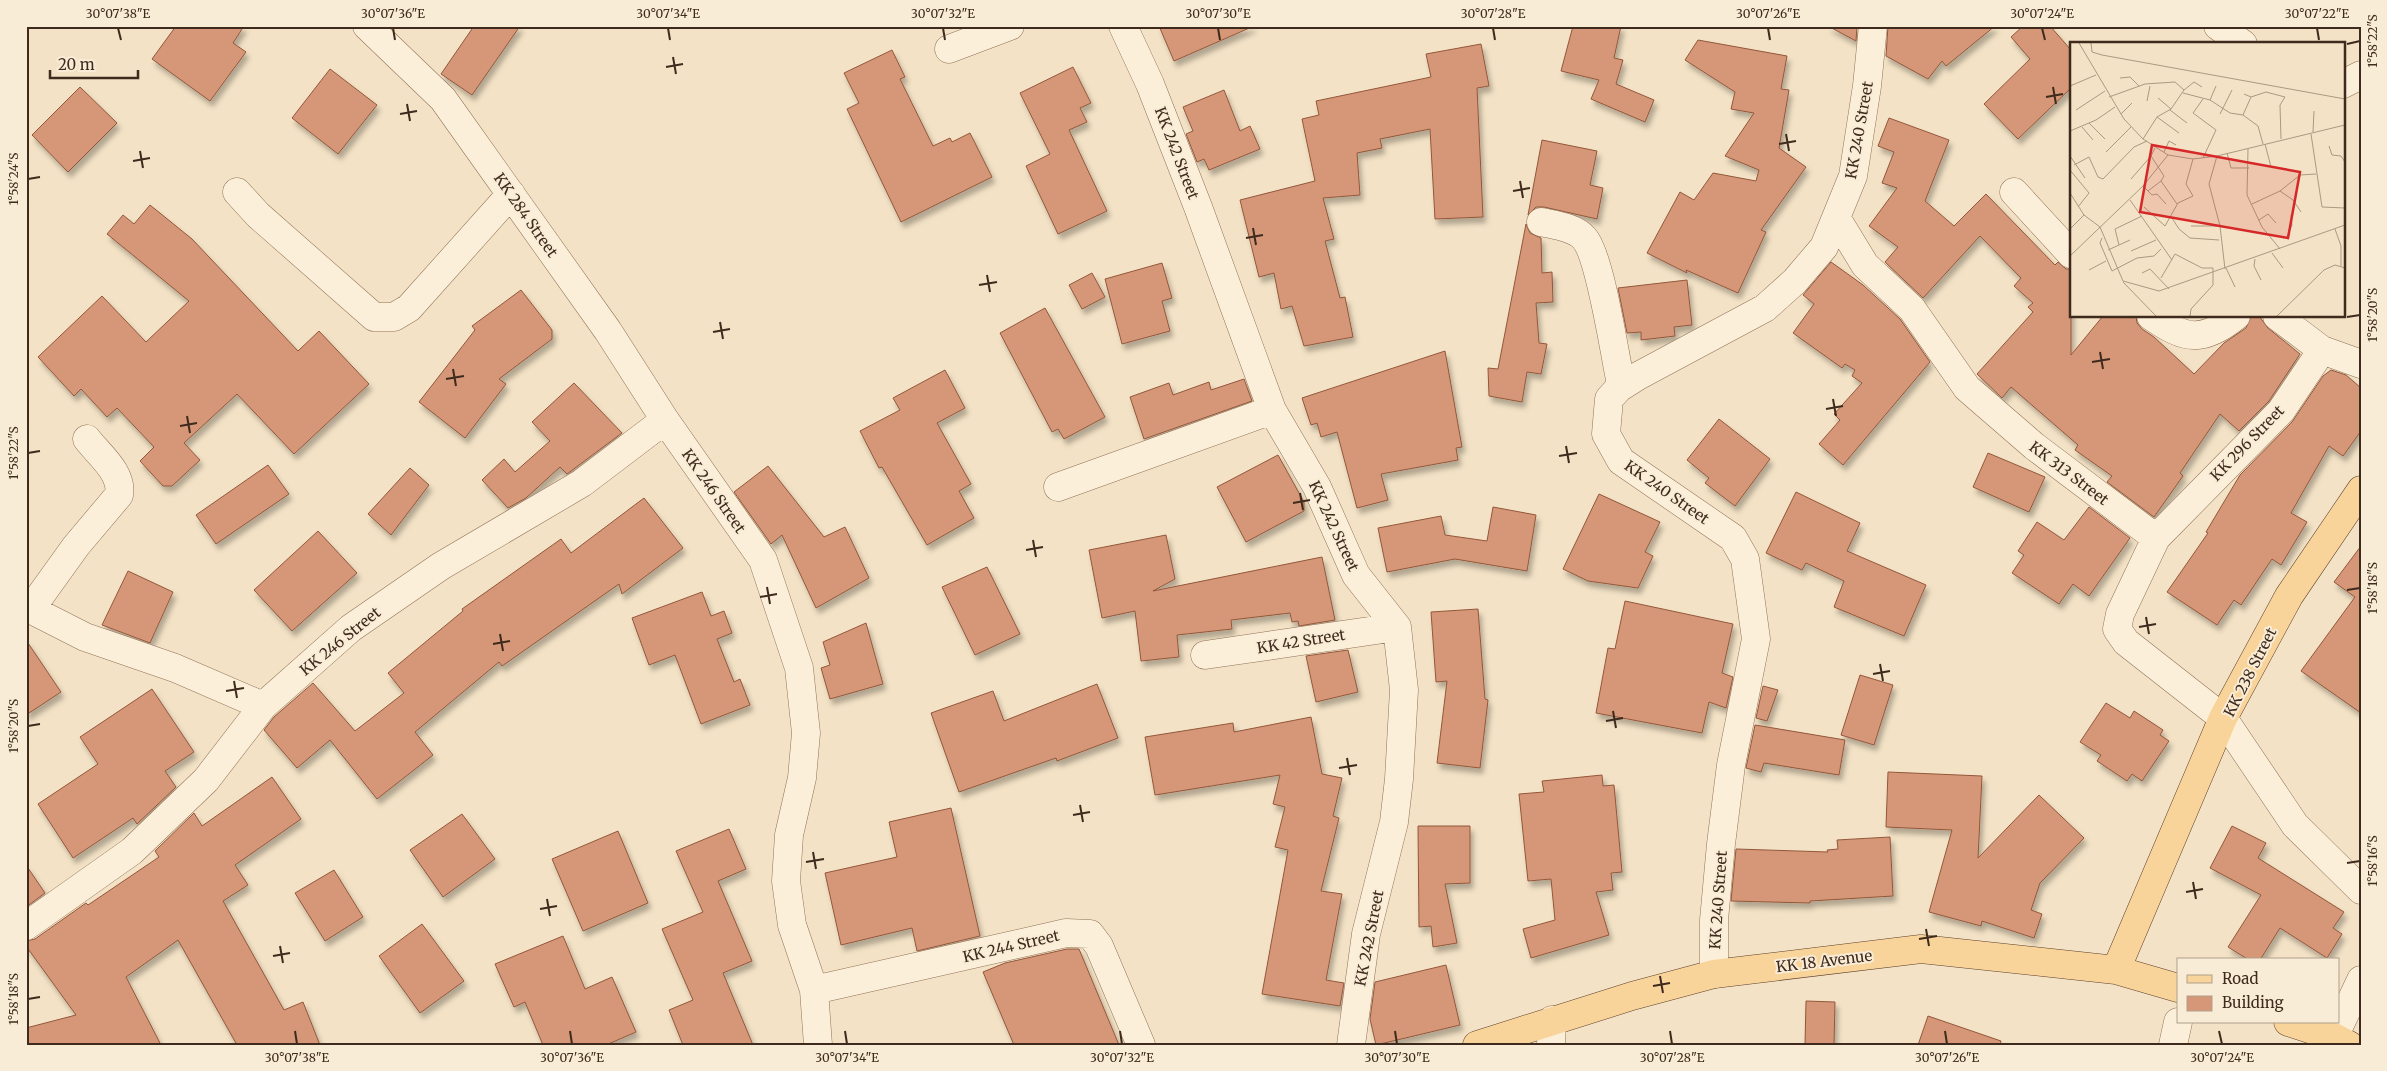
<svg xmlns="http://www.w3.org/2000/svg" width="2387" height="1071" viewBox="0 0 2387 1071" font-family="Merriweather,serif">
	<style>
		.building { fill: #d59777; stroke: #93573b; filter: url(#shadow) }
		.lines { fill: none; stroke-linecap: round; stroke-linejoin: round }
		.minor-casing { stroke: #917258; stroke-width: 29 }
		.major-casing { stroke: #5e402d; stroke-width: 29 }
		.minor { stroke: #fcefda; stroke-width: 28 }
		.major { stroke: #f9d49a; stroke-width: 28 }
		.ticks { fill: none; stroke: #3f2b1e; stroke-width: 2 }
		.labels { text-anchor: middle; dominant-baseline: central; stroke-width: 4; stroke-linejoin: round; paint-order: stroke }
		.street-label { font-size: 15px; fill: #3f2b1e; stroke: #f9ecd6 }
		.inset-road { fill: none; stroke: #ab9982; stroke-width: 1 }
		.view { fill: #d62828; fill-opacity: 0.15; stroke: #d62828; stroke-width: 2.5 }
		.inset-edge { fill: none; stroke: #3f2b1e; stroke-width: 2.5 }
		.neatline { fill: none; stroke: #3f2b1e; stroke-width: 2 }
		.ticks-label { font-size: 12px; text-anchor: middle; fill: #3f2b1e }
	</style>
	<defs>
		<filter id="shadow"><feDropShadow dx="3" dy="5.5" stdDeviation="2.5" flood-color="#0004"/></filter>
	</defs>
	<rect width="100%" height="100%" fill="#f3e2c5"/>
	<path class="building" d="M176 26H244L233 43 246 52 210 101 152 59Z
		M474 26H520L472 95 441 74Z
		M1159 26H1254L1174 61Z
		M1573 26H1621L1614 58 1623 60 1616 84 1654 100 1645 122 1591 99 1599 80 1561 71Z
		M1828 26H1857L1856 41Z
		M1888 26H1995L1946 66 1942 61 1928 79 1886 56Z
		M2023 26H2050L2071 50V88L2018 139 1984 104 2030 59 2011 37Z
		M1698 40 1787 56 1781 89 1789 90 1779 148 1806 167 1761 230 1766 232 1738 293 1686 270 1687 273 1647 253 1680 192 1694 200 1713 173 1756 181 1759 170 1725 156 1754 113 1731 109 1735 92 1685 60Z
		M1481 44 1489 86 1477 88 1483 217 1435 219 1430 129 1380 139 1382 148 1357 153 1360 195 1323 198 1334 239 1325 241 1340 298 1345 297 1353 337 1304 346 1292 306 1281 309 1274 273 1259 277 1240 200 1315 181 1302 119 1319 115 1316 101 1431 77 1426 54Z
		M892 50 905 77 900 79 933 146 950 138 952 142 970 133 992 177 901 222 847 109 859 103 844 73Z
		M1073 67 1091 103 1080 108 1087 122 1069 130 1107 211 1058 234 1026 166 1050 154 1020 93Z
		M330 69 377 105 338 154 292 118Z
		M80 87 117 123 68 172 32 135Z
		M1224 90 1240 131 1250 126 1260 149 1209 170 1204 159 1197 162 1186 134 1193 131 1183 107Z
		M1889 118 1949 140 1925 201 1954 226 1986 194 2055 265 2058 262 2066 269H2071V355L2103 316H2136L2137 323 2142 329 2154 337 2194 374 2224 343 2246 328 2251 316H2259L2268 328 2300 354 2269 401 2239 431 2220 414 2180 473 2183 476 2154 517 2107 482 2112 476 2075 450 2078 445 2011 387 2002 398 1977 374 2033 312 2028 307 2033 303 2014 286 2021 278 1980 236 1923 298 1885 262 1898 247 1869 226 1897 188 1882 183 1894 152 1878 146Z
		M1542 140 1597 151 1590 185 1603 188 1597 219 1544 207H1536L1528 215Z
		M150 205 192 239 298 351 319 331 369 384 294 454 237 394 184 443 200 460 172 486H163L140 461 154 447 117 408 107 417 81 389 74 396 38 357 102 296 146 342 189 301 107 234 123 215 134 224Z
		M1526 224 1530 233 1541 238 1542 273 1552 272 1553 302 1536 303 1539 343 1547 344 1541 374 1527 372 1522 402 1489 396 1488 368 1498 369Z
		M1831 262 1863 285 1900 319 1930 362 1843 465 1819 444 1840 420 1834 414 1862 383 1852 376 1855 370 1845 364 1842 368 1793 333 1814 304 1803 295Z
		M1162 263 1172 298 1162 301 1170 331 1122 344 1105 279Z
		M1092 273 1105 297 1082 309 1069 285Z
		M1687 280 1692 325 1674 327 1675 336 1641 340V332L1627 333 1618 288Z
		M521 290 552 330V339L499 379 506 384 465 438 419 402 475 330 472 326Z
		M1045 308 1105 417 1064 439 1058 429 1052 432 1000 333Z
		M1445 351 1462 447 1456 448 1458 460 1381 474 1388 500 1357 508 1337 432 1321 437 1317 423 1311 425 1302 398Z
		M945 370 965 408 937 423 971 484 959 491 974 518 927 545 882 467 879 468 860 431 900 410 893 398Z
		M2331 370 2346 375 2361 388V431L2343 456 2329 446 2291 513 2307 522 2281 565 2272 559 2241 605 2234 600 2217 625 2167 592 2208 533 2206 532 2240 475 2292 422 2323 376Z
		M1244 379 1252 401 1144 439 1130 397 1169 383 1173 395 1209 382 1211 390Z
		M574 383 622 433 567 474 560 467 526 498 508 508 482 480 504 459 515 472 550 441 532 422Z
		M1719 419 1770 459 1735 506 1705 483 1709 478 1687 460Z
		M1988 453 2045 477 2029 512 1973 487Z
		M1278 455 1304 502V511L1246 542 1217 487Z
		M268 465 289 494 216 544 196 515Z
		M768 466 824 537 845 527 869 578 816 608 782 535 771 544 734 492Z
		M410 468 429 485 391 535 368 514Z
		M1796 492 1860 523 1847 551 1926 585 1904 636 1834 607 1844 581 1806 563 1802 570 1766 553Z
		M1599 494 1660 522 1645 552 1653 556 1638 588 1588 581 1563 569Z
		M644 498 683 548 622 594 619 584 502 666 499 662 415 732 433 755 377 799 330 740 297 768 264 730 274 717 313 683 355 731 404 693 388 673 463 611 462 609 561 539 571 553Z
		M1493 507 1536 515 1527 571 1455 559 1387 572 1378 528 1441 516 1445 535 1487 541Z
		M2089 507 2130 538 2089 596 2073 584 2059 604 2012 573 2024 555 2018 551 2037 522 2064 540Z
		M318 531 357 573 292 631 254 590Z
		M1166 535 1175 579 1153 591 1322 557 1335 620 1299 626 1298 621 1292 622 1290 613 1231 620 1232 629 1177 635 1179 657 1141 661 1135 611 1102 618 1089 550Z
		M2361 546V713L2301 671 2355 597 2334 582Z
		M987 567 1020 634 975 655 942 587Z
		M128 571 173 592 150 643 102 625Z
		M702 592 711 616 724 611 732 633 717 639 734 682 740 679 750 705 701 724 675 655 649 665 632 618Z
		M1625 601 1733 624 1722 673 1733 677 1726 708 1709 702 1702 733 1596 713 1608 648 1615 649Z
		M1478 609 1485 699 1488 700 1480 768 1437 763 1447 681 1436 682 1431 612Z
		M866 623 883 684 830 699 821 668 830 665 823 642Z
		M26 640 61 692 26 715Z
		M1348 650 1358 692 1316 702 1306 656Z
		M1860 675 1893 685 1874 745 1841 735Z
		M1097 684 1118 738 1057 761 1056 758 959 792 931 713 993 691 1004 721Z
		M1763 686 1778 690 1767 721 1756 718Z
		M152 689 194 752 165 771 176 787 137 824 133 818 73 858 38 804 98 764 80 737Z
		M2106 703 2130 718 2134 711 2163 730 2160 735 2169 741 2142 781 2132 774 2127 781 2097 761 2101 755 2080 742Z
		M1311 717 1322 774 1342 778 1333 816 1339 818 1321 891 1342 894 1326 980 1344 983 1340 1006 1262 994 1288 850 1275 847 1285 807 1273 804 1280 775 1155 795 1145 737 1233 723 1234 732Z
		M1755 725 1845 740 1839 775 1764 763 1761 772 1746 768Z
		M1888 772 1982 776 1978 858 2039 795 2084 838 2040 883 2031 910 2042 914 2034 938 1982 921 1981 926 1929 912 1952 830 1886 827Z
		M1602 775 1603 786 1614 785 1622 872 1611 873 1613 890 1596 892 1609 935 1531 958 1523 929 1555 920 1551 879 1528 881 1519 794 1544 792 1542 781Z
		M272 777 301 819 235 865 248 885 223 901 284 1010 303 1002 320 1045H237L178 940 126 977 161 1045H26V1028L76 1015 26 946V941L35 939 86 903 88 905 159 857 155 851 194 813 202 826Z
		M951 808 980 936 917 951 912 928 841 945 825 873 897 857 889 822Z
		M462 814 495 859 443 897 410 850Z
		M1418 826H1470V883L1445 884 1457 943 1433 947 1431 926 1419 927Z
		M2232 826 2266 843 2258 858 2344 912 2333 928 2342 934 2327 958 2280 928 2260 960H2249L2228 947 2261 895 2210 868Z
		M729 829 746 869 718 881 752 961 723 973 753 1045H683L669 1010 693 1000 662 929 703 912 676 851Z
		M618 831 648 903 583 931 552 859Z
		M1890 837 1893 896 1810 901V903L1731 901 1736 849 1828 852 1827 850 1838 849 1837 840Z
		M26 865 45 893 26 907Z
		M334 870 363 917 325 941 295 893Z
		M422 924 464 981 420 1013 379 956Z
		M563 936 585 989 612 977 636 1032 606 1045H543L525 1002 514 1007 495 964Z
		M1067 949H1079L1119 1045H1014L983 972 1005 963Z
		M1446 965 1460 1025 1376 1045 1370 1019 1375 982Z
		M1806 1001 1835 1002 1834 1045H1805Z
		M1928 1016 2001 1041 2000 1045H1918Z"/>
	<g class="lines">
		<defs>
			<path id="minor" d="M367 26 443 99 608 331 665 420 763 560 799 668 806 733 802 778 789 835 786 881 792 925 814 990 818 1045
				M1123 26 1150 84 1198 207 1272 410 1317 487 1356 575 1397 627 1404 690 1399 779 1394 822 1366 934 1351 1045
				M2218 26 2243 44
				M949 49 1010 26
				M2343 84 2361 75
				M237 192 258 215 374 317H394L409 308 511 194
				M2014 192 2071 254
				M1837 219 1865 265 1912 309 1967 388 2034 446 2156 538 2120 614 2117 629 2126 642 2223 718 2295 825 2361 890
				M1541 222C1554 225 1574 227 1584 238 1600 255 1614 351 1620 379L1619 388
				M2151 316C2185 340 2203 343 2236 316
				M2277 316 2322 350
				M1058 487 1272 410
				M2156 538 2281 411 2322 350 2361 364
				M26 607 85 637 175 668 263 706
				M30 610 76 546 119 495C123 473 100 456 87 439
				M1205 655 1397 627
				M26 926 132 851 206 780 263 706 351 628 441 566 582 483 665 420
				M1714 974V920L1721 844 1731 765 1756 639 1745 559 1733 538 1621 461 1606 434 1609 399 1619 388 1638 376 1765 308 1795 281 1824 247 1853 176 1867 86 1873 26
				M814 990 1066 933 1090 934 1099 946 1141 1045
				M2334 1037 2361 980
				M1551 1045 1552 1020
				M2173 1045 2178 1022"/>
			<path id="major" d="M2116 970 2223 718 2289 596 2361 490
				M2288 1022 2334 1037 2349 1045
				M1477 1045 1632 996 1714 974 1921 949 2116 970 2178 988"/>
		</defs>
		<use href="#minor" class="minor-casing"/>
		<use href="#major" class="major-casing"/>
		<use href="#minor" class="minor"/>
		<use href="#major" class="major"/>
	</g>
	<path class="ticks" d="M118 28 121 40M393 28 395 40M668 28 670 40M943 28 945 40M1218 28 1220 40M1493 28 1495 40M1768 28 1770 40M2042 28 2045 40M2317 28 2319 40M2347 44 2360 41M673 57 676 74M666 67 683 64M2053 87 2056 104M2046 97 2063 94M407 104 410 121M400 114 417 111M1786 134 1789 151M1779 144 1796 141M140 151 143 168M133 161 150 158M28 179 40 177M1520 181 1523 198M1513 191 1530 188M1253 228 1256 245M1246 238 1263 235M987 275 990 292M979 285 997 282M2347 317 2360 315M720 322 723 339M713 332 730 329M2100 352 2103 369M2092 362 2110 359M453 369 456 386M446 379 464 376M1833 399 1836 416M1826 409 1843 406M187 416 190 433M180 426 197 423M1566 446 1569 463M28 453 40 451M1559 456 1577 453M1300 493 1303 510M1293 503 1310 500M1033 540 1036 557M1026 550 1043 547M767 587 770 604M2347 590 2360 588M760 597 777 594M2146 617 2149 634M2139 627 2156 624M500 634 503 651M493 644 510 641M1880 664 1883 681M1873 674 1890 671M234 681 237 698M226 691 244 688M1613 711 1616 728M1606 721 1623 718M28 726 40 724M1347 758 1350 775M1339 768 1357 765M1080 805 1083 822M1073 815 1090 812M813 852 816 869M806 862 824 859M2347 863 2360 861M2193 882 2196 899M2186 892 2203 889M547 899 550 916M540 909 557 906M1926 929 1929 946M1919 939 1937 936M280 946 283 963M273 956 290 953M1660 976 1663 993M1653 986 1670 983M28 999 40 997M295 1031 297 1044M570 1031 572 1044M845 1031 847 1044M1120 1031 1122 1044M1395 1031 1397 1044M1670 1031 1672 1044M1945 1031 1947 1044M2219 1031 2222 1044"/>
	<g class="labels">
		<g class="street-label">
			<text transform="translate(1859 130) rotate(-80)">KK 240 Street</text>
			<text transform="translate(1177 153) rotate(69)">KK 242 Street</text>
			<text transform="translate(526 215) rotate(55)">KK 284 Street</text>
			<text transform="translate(2247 443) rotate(-46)">KK 296 Street</text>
			<text transform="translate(2069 473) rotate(37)">KK 313 Street</text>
			<text transform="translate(714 491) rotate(55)">KK 246 Street</text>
			<text transform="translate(1667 492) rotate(35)">KK 240 Street</text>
			<text transform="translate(1334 526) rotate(65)">KK 242 Street</text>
			<text transform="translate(340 641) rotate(-39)">KK 246 Street</text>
			<text transform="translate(1301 641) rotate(-9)">KK 42 Street</text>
			<text transform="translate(2250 672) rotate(-63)">KK 238 Street</text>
			<text transform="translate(1718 900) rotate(-86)">KK 240 Street</text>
			<text transform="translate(1369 938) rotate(-79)">KK 242 Street</text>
			<text transform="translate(1011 946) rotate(-13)">KK 244 Street</text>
			<text transform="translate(1824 961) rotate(-7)">KK 18 Avenue</text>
		</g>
	</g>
	<g transform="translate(2070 42)">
		<rect width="275" height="275" fill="#f3e2c5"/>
		<path class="inset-road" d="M9 1 54 77 73 97 98 113 123 117 147 114 275 83M21 1 22 10 32 13 275 57M50 36 60 35 69 44M0 44 26 33M113 51 140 58 160 71 173 73M174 52 181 55 173 73 188 84 193 102M39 55 75 42 105 40 114 48M181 55 196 50 215 55 210 63 211 97M88 56 101 67M133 57 123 71 146 88 133 116M140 58 146 44M77 59 80 44M6 68 35 49M100 68 117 81M51 72 62 61M150 72 162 48M87 75 109 91M19 81 35 97M12 85 23 98M0 89 26 78 45 65M243 90 244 69M241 92 252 165 275 166M73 97 87 75 101 67 114 48 124 40 132 45M195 102 201 125M259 104 262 113 271 114 275 120M85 106 81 114 94 134 91 139 107 162M178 107 177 153 192 185 210 207M36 110 61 85M94 110 99 99 106 103M157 111 161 126H179M0 114 15 136M4 123 19 115 28 135 33 137 64 105 77 99M0 128 19 151 8 165M61 137 81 114M73 144 78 149 91 139M78 149 82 153 87 152 96 162M210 149 223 158 231 170M0 151 14 173 30 185 53 239 89 249 275 183M60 158 102 218M182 162 210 149 230 133 246 132M74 165 95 184 108 161 123 154 116 142 123 117M102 176 109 187 120 196 149 198M189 178 198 172 206 181M121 184H150L139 142 147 114M150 184 155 227M0 187 14 173M265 187 271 204V224M32 196 30 201 42 229 67 216 84 214 91 207M216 197 222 183 221 173M49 203 45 187 72 174M38 208 60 198M61 209 86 198M202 211 213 226M0 214 73 144 98 113M185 217 184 224 191 238M156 226 165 245M19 228 36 219M72 231 80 227 99 247M91 236 105 212 132 226H143V243L121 267 120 274M53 240 86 274M207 274 254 228 265 223 275 226"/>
		<path class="view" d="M82 103 230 130 218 196 70 170Z"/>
		<rect width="275" height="275" class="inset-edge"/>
	</g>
	<rect width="2387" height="1071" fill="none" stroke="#f9ecd6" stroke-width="55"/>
	<rect x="2177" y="958" width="162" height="65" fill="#f9ecd6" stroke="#af9f8c"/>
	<rect x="2187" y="975" width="25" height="8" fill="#f9d49a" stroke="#af9f8c"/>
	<text x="2222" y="984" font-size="15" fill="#3f2b1e">Road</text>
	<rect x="2187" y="996" width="25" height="15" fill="#d59777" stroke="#af9f8c"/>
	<text x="2222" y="1008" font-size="15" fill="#3f2b1e">Building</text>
	<path d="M50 70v8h88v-8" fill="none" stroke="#3f2b1e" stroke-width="2.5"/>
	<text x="58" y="70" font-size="15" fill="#3f2b1e" stroke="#f9ecd6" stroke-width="4" paint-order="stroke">20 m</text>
	<rect x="28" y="28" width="2332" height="1016" class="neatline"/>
	<g class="ticks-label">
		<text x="118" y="18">30°07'38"E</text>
		<text x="393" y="18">30°07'36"E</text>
		<text x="668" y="18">30°07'34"E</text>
		<text x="943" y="18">30°07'32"E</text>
		<text x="1218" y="18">30°07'30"E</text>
		<text x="1493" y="18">30°07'28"E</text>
		<text x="1768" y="18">30°07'26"E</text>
		<text x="2042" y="18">30°07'24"E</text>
		<text x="2317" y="18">30°07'22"E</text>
		<text transform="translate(2373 41) rotate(-90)" y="4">1°58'22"S</text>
		<text transform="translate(14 179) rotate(-90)" y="4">1°58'24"S</text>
		<text transform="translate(2373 315) rotate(-90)" y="4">1°58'20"S</text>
		<text transform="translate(14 453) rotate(-90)" y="4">1°58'22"S</text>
		<text transform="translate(2373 588) rotate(-90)" y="4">1°58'18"S</text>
		<text transform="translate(14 726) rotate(-90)" y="4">1°58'20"S</text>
		<text transform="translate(2373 861) rotate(-90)" y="4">1°58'16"S</text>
		<text transform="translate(14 999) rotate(-90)" y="4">1°58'18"S</text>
		<text x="297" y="1062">30°07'38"E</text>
		<text x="572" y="1062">30°07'36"E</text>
		<text x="847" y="1062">30°07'34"E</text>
		<text x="1122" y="1062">30°07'32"E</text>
		<text x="1397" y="1062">30°07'30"E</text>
		<text x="1672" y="1062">30°07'28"E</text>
		<text x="1947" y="1062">30°07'26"E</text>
		<text x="2222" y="1062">30°07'24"E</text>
	</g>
</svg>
